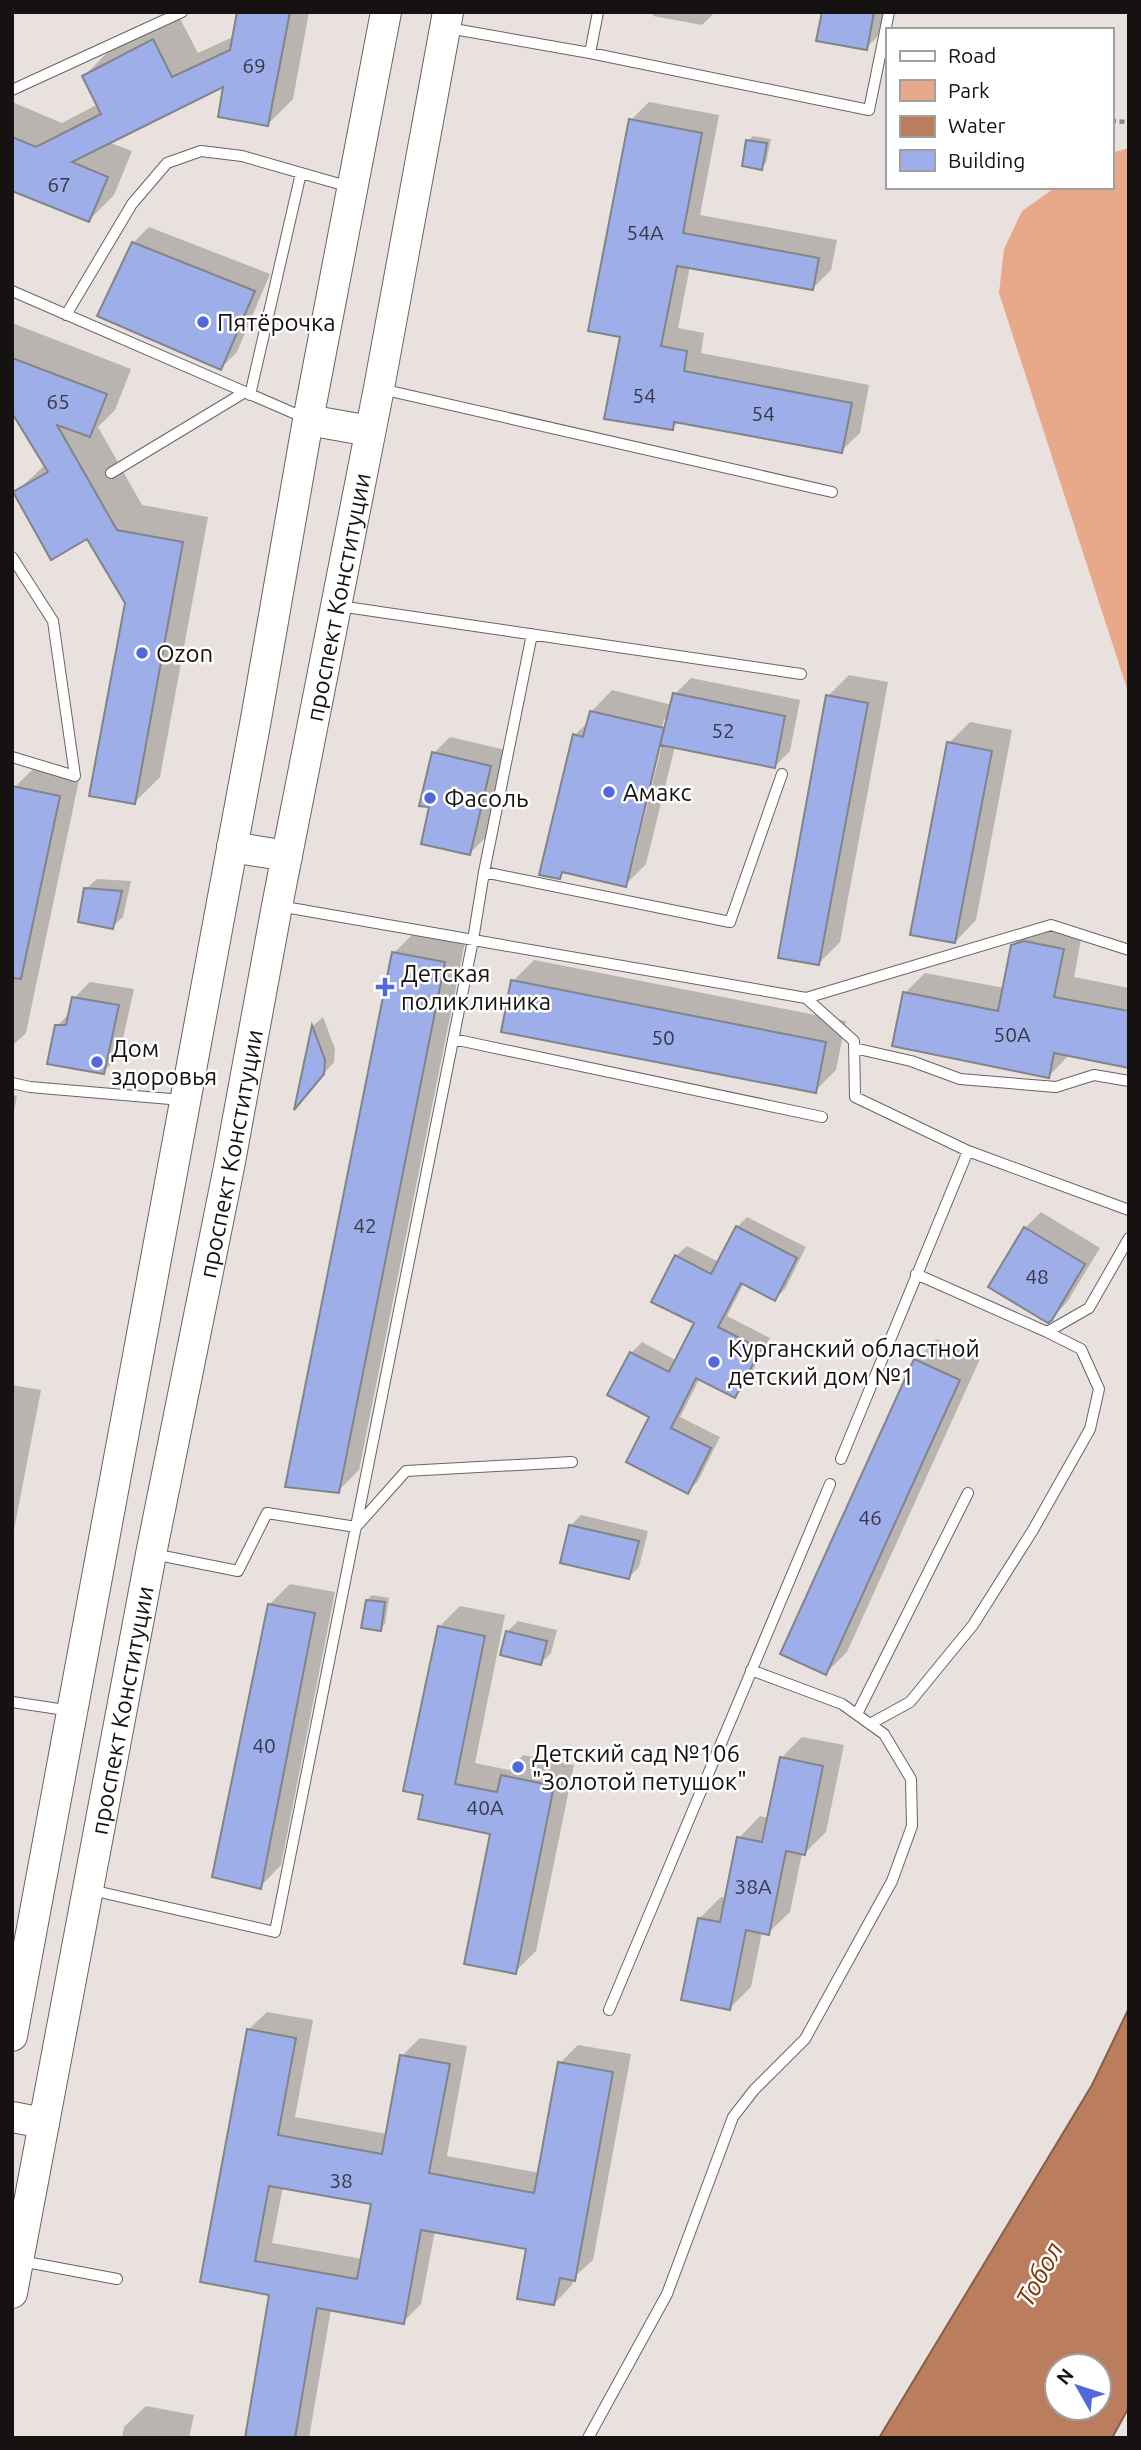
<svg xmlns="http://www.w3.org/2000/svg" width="1141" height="2450" viewBox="0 0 1141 2450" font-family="Ubuntu,sans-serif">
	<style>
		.green { fill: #e7a98a }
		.water { fill: #ba7e5f; stroke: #885e48; stroke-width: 2; fill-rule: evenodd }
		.shadow { fill: #0003; fill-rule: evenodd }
		.building { fill: #9daee9; stroke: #828489; stroke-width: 2; fill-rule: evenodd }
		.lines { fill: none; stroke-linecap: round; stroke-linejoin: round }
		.lane-casing { stroke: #6a6461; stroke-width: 12 }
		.secondary-casing { stroke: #6a6461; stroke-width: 32 }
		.path { stroke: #8c8784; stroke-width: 4.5; stroke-dasharray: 5 3.5; stroke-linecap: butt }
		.lane { stroke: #fff; stroke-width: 10 }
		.secondary { stroke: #fff; stroke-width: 30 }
		.poi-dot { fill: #5268dd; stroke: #fff; stroke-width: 2.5 }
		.labels { text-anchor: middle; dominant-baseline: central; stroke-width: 5; stroke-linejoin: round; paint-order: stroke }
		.number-label { font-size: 21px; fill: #373947 }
		.poi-label { font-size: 24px; fill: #151211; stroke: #fff; text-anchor: start }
		.street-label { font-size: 24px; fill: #151211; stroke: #fff }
		.water-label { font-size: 26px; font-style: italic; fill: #7d3300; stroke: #fff }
	</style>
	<rect width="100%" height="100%" fill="#e8e1dd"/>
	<path class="green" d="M1129 148V695L999 293 1004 249 1022 211 1056 187H1111V153Z"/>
	<path class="water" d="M1129 2008V2407L1112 2438H879L1092 2085ZM1057 2366H1099V2408H1057Z"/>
	<path class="shadow" d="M239 12H309L293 99 268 124 226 83 108 142 132 151 114 195 89 220 12 189V102L62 123 98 104 84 76 109 51 178 15 198 53 235 36Z
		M653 12H715L702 25 653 16Z
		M823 12H890L887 27 866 48Z
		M649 102 719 115 700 215 837 240 831 270 813 288 690 266 678 328 704 333 701 353 869 385 860 433 841 451 679 421 673 428 622 335 631 120Z
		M753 136 771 139 766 163 761 168 748 141Z
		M149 227 270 274 237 352 221 368 133 243Z
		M12 323 131 369 115 410 98 427 142 505 208 517 160 777 134 803 126 603 88 537 15 493 46 464 12 410Z
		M849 675 888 682 840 942 819 963 828 696Z
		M691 678 800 700 790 751 774 767 675 746 646 864 625 885 566 871 559 877 575 735 589 721 591 712 612 690 672 705 675 694ZM664 719 668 720 633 863H630Z
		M970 722 1012 730 976 920 955 942 949 743Z
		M450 737 506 750 486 837 470 853 431 806 434 753Z
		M36 766 80 775 26 1033 12 1046V800L15 787Z
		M97 879 131 881 123 917 112 927 86 889Z
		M1045 922 1083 929 1074 977 1129 988V1066L1069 1055 1049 1076 905 993 925 973 1004 988 1012 946 1033 926Z
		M415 932 465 942 359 1470 338 1491 394 953Z
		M534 960 846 1021 836 1070 815 1091 513 981Z
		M90 982 134 989 119 1056 103 1072 57 1026 71 1012 74 998Z
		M323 1017 335 1049 334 1062 297 1104 313 1026Z
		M12 1095 17 1096 12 1121Z
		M1041 1212 1100 1248 1067 1302 1051 1319 1025 1228Z
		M747 1217 806 1247 785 1289 775 1299 744 1283 727 1316 770 1338 745 1385 735 1395 700 1378 680 1417 720 1437 698 1481 687 1492 651 1416 631 1353 642 1342 677 1361 696 1323 676 1256 687 1246 719 1262 737 1227Z
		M937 1339 980 1359 847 1652 826 1673 916 1360Z
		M12 1385 41 1390 12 1540Z
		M581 1515 648 1531 639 1567 629 1577 570 1526Z
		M290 1584 335 1592 281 1865 260 1887 269 1605Z
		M372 1595 389 1598 385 1624 380 1629 367 1600Z
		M460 1606 505 1615 475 1763 509 1770 523 1755 574 1765 536 1951 515 1972 492 1833 425 1794 439 1627Z
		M518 1621 557 1630 551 1653 541 1663 507 1632Z
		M802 1737 844 1745 826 1832 805 1853H802L790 1912 768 1933 762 1932 751 1987 730 2008 700 1918 721 1897 726 1898 739 1838 760 1816 769 1818 781 1758Z
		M267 2012 313 2020 295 2117 387 2134 402 2056 420 2038 467 2046 447 2156 540 2173 560 2063 578 2045 631 2054 593 2260 573 2278 572 2285 554 2304 528 2248 435 2231 421 2304 403 2322 331 2309 309 2438H246L271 2294 202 2281 248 2030ZM283 2187 373 2203 363 2259 272 2243Z
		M146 2406 194 2415 189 2438H122L124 2427Z"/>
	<path class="building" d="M237 12H290L268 126 218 117 223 87 72 162 108 177 89 222 12 191V137L36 147 101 114 82 76 153 39 172 77 230 50Z
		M822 12H874L867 50 816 41Z
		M629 119 702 133 683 233 819 258 813 290 677 266 661 346 687 351 684 371 852 403 842 453 674 422 673 430 604 419 620 337 588 331Z
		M746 140 767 143 762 170 742 166Z
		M132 242 255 291 221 370 97 316Z
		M12 358 107 394 90 437 57 425 117 530 183 542 135 804 89 796 125 603 87 539 51 560 13 492 48 472 12 413Z
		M673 693 785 716 775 768 660 745Z
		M826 695 868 703 819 965 778 958Z
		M590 711 664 728 626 887 562 872 560 879 539 875 573 734 583 737Z
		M947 742 992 751 955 943 910 935Z
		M432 752 491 766 470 855 421 844 429 807 419 806Z
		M12 786 60 796 21 979 12 978Z
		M84 888 122 891 113 929 78 922Z
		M1024 941 1064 949 1054 997 1129 1011V1068L1054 1053 1049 1078 892 1046 903 992 998 1011 1011 945Z
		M392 952 445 962 339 1493 285 1487Z
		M511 980 826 1042 816 1093 501 1032Z
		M72 997 119 1005 104 1074 47 1064 55 1025H66Z
		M312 1025 325 1060 324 1074 294 1110Z
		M736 1226 797 1258 775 1301 741 1283 718 1327 761 1349 735 1398 696 1378 671 1428 711 1448 688 1494 626 1462 649 1417 607 1395 630 1352 669 1372 694 1323 651 1302 675 1255 711 1274Z
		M1024 1227 1085 1264 1052 1320 1048 1323 988 1287Z
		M914 1359 960 1380 826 1675 780 1654Z
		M569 1525 639 1541 629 1579 560 1563Z
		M366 1600 385 1602 381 1631 361 1628Z
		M268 1604 315 1613 261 1889 212 1877Z
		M438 1626 485 1636 455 1784 497 1792 501 1775 554 1786 516 1974 464 1964 490 1834 418 1819 423 1795 403 1791Z
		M506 1631 547 1641 541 1665 500 1655Z
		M780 1757 823 1766 805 1855 786 1851 769 1935 746 1930 730 2010 681 2000 698 1918 720 1922 737 1837 762 1842Z
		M247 2029 296 2038 278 2135 382 2154 400 2055 450 2064 429 2173 534 2193 558 2062 613 2072 575 2281 560 2278 554 2305 517 2299 526 2249 421 2230 404 2324 317 2308 295 2438H245L269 2295 200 2282ZM269 2186 371 2204 357 2279 255 2261Z"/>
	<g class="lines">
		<defs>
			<path id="lane" d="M448 28 590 53 869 110 889 12
				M590 53 598 12
				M12 90 182 12
				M12 291 305 418
				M66 315 132 204 167 163 201 151 242 156 350 187
				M381 389 832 492
				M250 395 301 173
				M111 473 245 392
				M12 557 53 621 75 776 12 757
				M339 606 801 674
				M484 872 532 634
				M279 906 806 998 1051 925 1129 950
				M806 998 854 1041 855 1097 968 1151 841 1459
				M453 1039 822 1117
				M854 1048 911 1061 960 1079 1056 1087 1094 1075 1129 1081
				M12 1083 30 1087 182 1100
				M968 1151 1129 1210
				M916 1274 1047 1332 1089 1308 1129 1238
				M153 1554 238 1571 267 1513 356 1527 406 1471 572 1462
				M12 1702 72 1711
				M857 1714 968 1493
				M870 1724 910 1702 973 1625 1033 1530 1090 1429 1099 1389 1081 1349 1047 1332
				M91 1890 275 1932 473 940 484 872 730 922 782 774
				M609 2010 830 1484
				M21 2261 117 2279
				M588 2438 667 2294 733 2117 754 2090 805 2039 892 1881 912 1826 911 1779 884 1734 842 1704 751 1670"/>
			<g id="secondary">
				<path d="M308 420 370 431"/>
				<path d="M232 847 287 856"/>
				<path d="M12 2036 256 719 308 420 386 12"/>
				<path d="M12 2117 44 2123"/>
				<path id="s1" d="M12 2293 151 1554 229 1167 277 906 379 388 448 12"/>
			</g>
		</defs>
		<use href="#lane" class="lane-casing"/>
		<use href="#secondary" class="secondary-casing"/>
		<path class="path" d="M1111 121 1129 122"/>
		<use href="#lane" class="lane"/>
		<use href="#secondary" class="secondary"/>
	</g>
	<g class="poi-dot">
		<circle cx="203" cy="322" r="7"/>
		<circle cx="142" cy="653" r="7"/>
		<circle cx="609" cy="792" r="7"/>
		<circle cx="430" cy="798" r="7"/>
		<path d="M381.5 976.5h7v7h7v7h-7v7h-7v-7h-7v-7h7z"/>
		<circle cx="97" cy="1062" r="7"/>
		<circle cx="714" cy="1362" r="7"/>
		<circle cx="518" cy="1767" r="7"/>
	</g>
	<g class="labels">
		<g class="number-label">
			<text x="254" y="65">69</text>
			<text x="59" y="184">67</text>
			<text x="645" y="232">54А</text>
			<text x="644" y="395">54</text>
			<text x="58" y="401">65</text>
			<text x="763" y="413">54</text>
			<text x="723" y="730">52</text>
			<text x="1012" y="1034">50А</text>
			<text x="663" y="1037">50</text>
			<text x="365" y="1225">42</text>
			<text x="1037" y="1276">48</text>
			<text x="870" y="1517">46</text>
			<text x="264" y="1745">40</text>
			<text x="485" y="1807">40А</text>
			<text x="753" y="1886">38А</text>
			<text x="341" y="2180">38</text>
		</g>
		<g class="poi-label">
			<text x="217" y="322">Пятёрочка</text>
			<text x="156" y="653">Ozon</text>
			<text x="623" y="792">Амакс</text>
			<text x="444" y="798">Фасоль</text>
			<text x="401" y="973">Детская<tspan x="401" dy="28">поликлиника</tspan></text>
			<text x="111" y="1048">Дом<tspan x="111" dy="28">здоровья</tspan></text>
			<text x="728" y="1348">Курганский областной<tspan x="728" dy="28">детский дом №1</tspan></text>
			<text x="532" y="1753">Детский сад №106<tspan x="532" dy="28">"Золотой петушок"</tspan></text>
		</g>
		<g class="street-label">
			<text stroke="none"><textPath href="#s1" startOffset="1727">проспект Конституции</textPath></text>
			<text stroke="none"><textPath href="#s1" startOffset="1160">проспект Конституции</textPath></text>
			<text stroke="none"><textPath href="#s1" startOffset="593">проспект Конституции</textPath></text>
		</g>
		<g class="water-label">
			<text transform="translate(1039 2274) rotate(-61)">Тобол</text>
		</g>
	</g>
	<rect width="1141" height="2450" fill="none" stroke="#151211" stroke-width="28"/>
	<rect x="886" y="28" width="228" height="161" fill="#ffffff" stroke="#a1a0a0" stroke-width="2"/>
	<rect x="900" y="51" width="35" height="10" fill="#ffffff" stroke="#a1a0a0" stroke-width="2"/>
	<text x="948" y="63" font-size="21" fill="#151211">Road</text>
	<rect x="900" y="80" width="35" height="21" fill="#e7a98a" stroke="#a1a0a0" stroke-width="2"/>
	<text x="948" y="98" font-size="21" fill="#151211">Park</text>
	<rect x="900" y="116" width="35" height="21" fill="#ba7e5f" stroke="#a1a0a0" stroke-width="2"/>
	<text x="948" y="133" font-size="21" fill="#151211">Water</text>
	<rect x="900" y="150" width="35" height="21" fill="#9daee9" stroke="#a1a0a0" stroke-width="2"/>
	<text x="948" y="168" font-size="21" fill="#151211">Building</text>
	<g transform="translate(1078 2387) rotate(309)"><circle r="33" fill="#ffffff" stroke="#a1a0a0" stroke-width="2"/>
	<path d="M0-5L12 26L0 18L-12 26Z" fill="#5268dd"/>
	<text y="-10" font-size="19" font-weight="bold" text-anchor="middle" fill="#151211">N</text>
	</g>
</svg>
